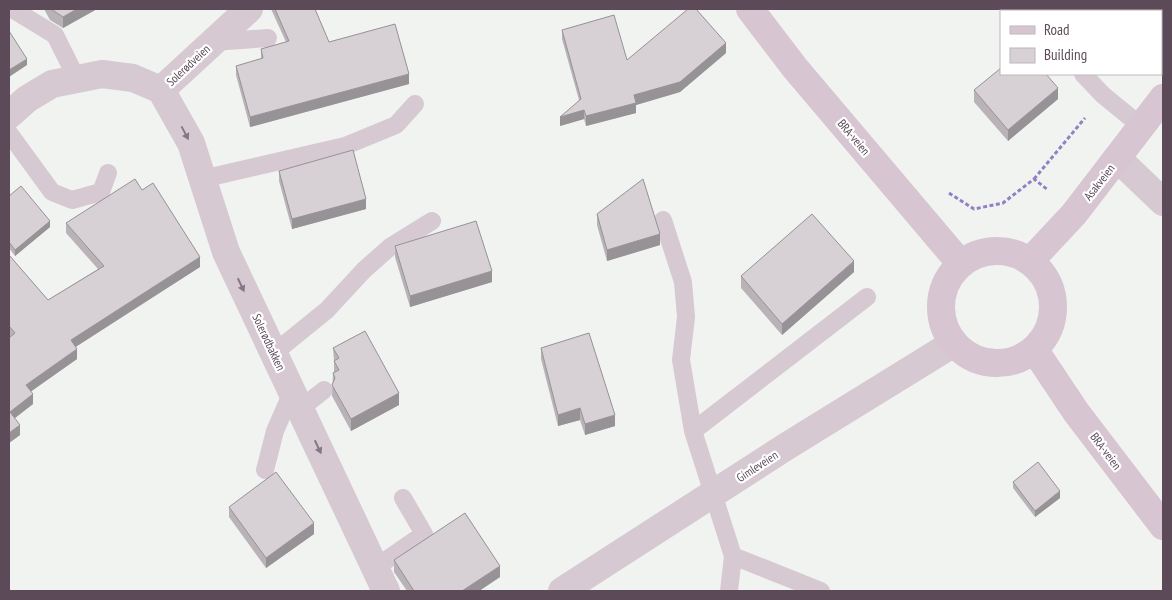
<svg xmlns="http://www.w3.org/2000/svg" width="1172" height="600" viewBox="0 0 1172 600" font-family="'PT Sans Narrow',sans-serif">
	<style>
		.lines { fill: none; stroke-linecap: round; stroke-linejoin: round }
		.path { stroke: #937fc6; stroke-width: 3; stroke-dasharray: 4 2.5; stroke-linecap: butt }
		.service { stroke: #d6c9d2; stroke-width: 18 }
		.minor { stroke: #d6c9d2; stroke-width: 28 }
		.tertiary { stroke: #d6c9d2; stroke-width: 28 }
		.secondary { stroke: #d7c5d2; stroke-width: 28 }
		.wall { fill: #b9b3b7 }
		.shaded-wall { fill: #969295 }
		.building { fill: #d7d0d5; stroke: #969295 }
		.oneway { fill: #877683 }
		.labels { text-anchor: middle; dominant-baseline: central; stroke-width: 4.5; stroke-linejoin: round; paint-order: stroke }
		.street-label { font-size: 12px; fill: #5c4a58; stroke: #fff }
	</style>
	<rect width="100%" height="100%" fill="#f1f3f1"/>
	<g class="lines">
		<path class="path" d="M1161 22 1163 19
			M1034 179 1085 118
			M949 193 974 209 1003 203 1034 179 1048 190"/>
		<path class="service" d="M14 10 55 35 77 79
			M213 42 268 38
			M1083 74 1103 95 1142 127
			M9 133 52 192 72 200 101 192 108 173
			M202 179 345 146 396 125 415 104
			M663 220 683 282 686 317 681 360 693 431 733 556 729 591
			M274 353 327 310 364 270 390 247 432 221
			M300 409 324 390
			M693 431 867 297
			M265 470 275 431 292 392
			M733 556 821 591
			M375 568 424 534 403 498"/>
		<path class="minor" d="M161 90 191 143 226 252 386 591
			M9 115 27 99 52 84 102 74 133 78 161 90 249 9
			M1117 158 1163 202"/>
		<path class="tertiary" d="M562 591 787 446 954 343"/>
		<path class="secondary" d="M750 9 795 68 961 264
			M941 307a56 56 0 1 1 112 0a56 56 0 1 1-112 0Z
			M1030 261 1074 214 1163 98
			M1034 349 1076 412 1163 526"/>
	</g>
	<path class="wall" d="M44 9H97L63 28 50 20Z
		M271 9H315L329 42 409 84 250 127 236 75V66L261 59V49L286 42Z
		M562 30 627 60 726 53 680 92 636 105V113L586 126 584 119 560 126 579 100 562 39Z
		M974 90 1058 99 1008 141 974 102Z
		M279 171 366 209 292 229 279 181Z
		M142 190 200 267 75 346 77 359 31 391 33 404 14 418 20 435 9 443V338L10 337 9 336V255L48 300 98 269 66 233V223Z
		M9 196 50 227 15 256 9 248Z
		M597 214 660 245 607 261 597 225Z
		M395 246 492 282 410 307 395 257Z
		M854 272 782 335 741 288V276Z
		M333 348 399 405 351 431 332 396 333 373 334 372V361Z
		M541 348 615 426 585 435 580 420 558 426 541 359Z
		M1013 482 1060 498 1035 517 1013 488Z
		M229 507 314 534 266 568 229 517Z
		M394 560 500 577 479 591H407L394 572Z"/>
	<path class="shaded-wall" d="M77 9H97L63 28V17Z
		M726 43V53L680 92 636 105V113L586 126V116L634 95Z
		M27 59V65L9 77V70Z
		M409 74V84L250 127V117Z
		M1058 88V99L1008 141V130Z
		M584 110V119L560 126V117Z
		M366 199V209L292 229V219Z
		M50 221V227L15 256V250Z
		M660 234V245L607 261V250Z
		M200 257V267L71 350V340Z
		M854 261V272L782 335V324Z
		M492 271V282L410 307V296Z
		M77 349V359L26 395V385Z
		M399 393V405L351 431V419Z
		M33 394V404L10 422V412Z
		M580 408V420L558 426V415Z
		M615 415V426L585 435V424Z
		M20 425V435L9 443V433Z
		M1060 491V498L1035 517V511Z
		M314 523V534L266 568V558Z
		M500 566V577L479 591H462Z"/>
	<path class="building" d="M51 9H77L63 17Z
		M275 9H315L329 42 395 24 409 74 250 117 236 66 263 58 261 49 289 41Z
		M688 9H696L726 43 680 82 634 95 636 103 586 116 584 110 560 117 581 99 562 30 614 15 627 60Z
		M9 31 27 59 9 70Z
		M1001 68V74H1046L1058 88 1008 130 974 90Z
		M353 150 366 199 292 219 279 171Z
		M135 179 142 190 153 183 200 257 71 340 77 349 26 385 33 394 10 412 20 425 9 433V338L15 333 9 326V255L48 300 104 266 66 223Z
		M643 179 660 234 607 250 597 214Z
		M21 186 50 221 15 250 9 242V196Z
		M812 214 854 261 782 324 741 276Z
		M476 221 492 271 410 296 395 246Z
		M365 331 399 393 351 419 332 385 335 378 333 373 339 370 334 361 339 358 333 348Z
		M589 333 615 415 585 424 580 408 558 415 541 348Z
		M1038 462 1060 491 1035 511 1013 482Z
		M276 472 314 523 266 558 229 507Z
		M465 513 500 566 462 591H414L394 560Z"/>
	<defs><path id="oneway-solid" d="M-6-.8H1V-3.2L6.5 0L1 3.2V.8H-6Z" transform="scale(1.25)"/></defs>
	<g class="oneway">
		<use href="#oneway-solid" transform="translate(185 133) rotate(62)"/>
		<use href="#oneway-solid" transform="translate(241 285) rotate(65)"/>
		<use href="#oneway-solid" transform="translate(318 447) rotate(65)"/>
	</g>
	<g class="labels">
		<g class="street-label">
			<text transform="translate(188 65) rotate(-43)">Solerødveien</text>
			<text transform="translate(854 137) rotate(50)">BRA-veien</text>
			<text transform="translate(1099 182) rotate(-52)">Asakveien</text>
			<text transform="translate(269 342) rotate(65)">Solerødbakken</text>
			<text transform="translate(1106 451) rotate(53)">BRA-veien</text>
			<text transform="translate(757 466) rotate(-33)">Gimleveien</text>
		</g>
	</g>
	<rect width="1172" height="600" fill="none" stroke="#5c4a58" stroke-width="20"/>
	<rect x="1000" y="10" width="162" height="65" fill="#ffffff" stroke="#beb7bc"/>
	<rect x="1010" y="26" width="25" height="8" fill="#d7c5d2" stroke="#beb7bc"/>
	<text x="1044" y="35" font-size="15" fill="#5c4a58">Road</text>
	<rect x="1010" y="48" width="25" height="15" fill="#d7d0d5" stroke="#beb7bc"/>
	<text x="1044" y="60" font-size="15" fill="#5c4a58">Building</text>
</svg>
